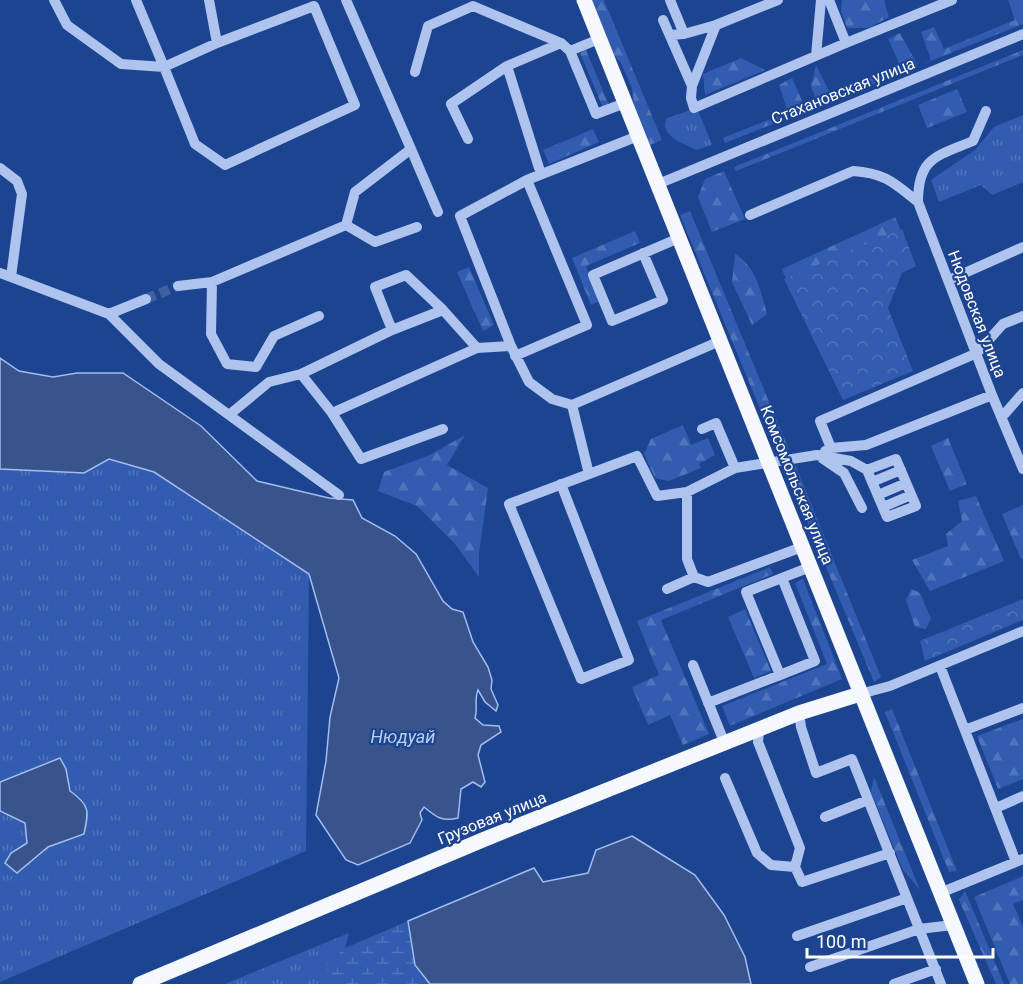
<svg xmlns="http://www.w3.org/2000/svg" width="1023" height="984" viewBox="0 0 1023 984" font-family="Roboto,sans-serif">
	<style>
		.grass { fill: url(#grass-tufts) }
		.forest { fill: url(#forest-firs) }
		.wetland { fill: url(#wetland-marsh) }
		.park { fill: url(#park-crowns) }
		.water { fill: #39548d; stroke: #a1bdf0; stroke-width: 1.5 }
		.lines { fill: none; stroke-linecap: round; stroke-linejoin: round }
		.minor-tunnel { stroke: #3f60a2; stroke-width: 10; stroke-dasharray: 10 5; stroke-linecap: butt }
		.minor { stroke: #aec4ee; stroke-width: 10 }
		.major { stroke: #f5f8ff; stroke-width: 15 }
		.labels { text-anchor: middle; dominant-baseline: central; stroke-width: 4.5; stroke-linejoin: round; paint-order: stroke }
		.street-label { font-size: 16px; fill: #fff; stroke: #1d4491 }
		.water-label { font-size: 18px; font-style: italic; fill: #bacff5; stroke: #1d4491 }
	</style>
	<defs>
		<pattern id="grass-tufts" width="24" height="20" patternUnits="userSpaceOnUse" patternTransform="scale(1.5)"><rect width="24" height="20" fill="#315caf"/><path d="M3 7l-1-3M5 7V3M7 7l1-3M15 17l-1-3M17 17v-4M19 17l1-3" fill="none" stroke="#5074bb"/></pattern>
		<pattern id="forest-firs" width="22" height="20" patternUnits="userSpaceOnUse" patternTransform="scale(1.5)"><rect width="22" height="20" fill="#315caf"/><path d="M5 1l3.5 6h-7zM16 11l3.5 6h-7z" fill="#5074bb"/></pattern>
		<pattern id="wetland-marsh" width="20" height="14" patternUnits="userSpaceOnUse" patternTransform="scale(1.5)"><rect width="20" height="14" fill="#315caf"/><path d="M1 5h8M5 5V1M11 12h8M15 12V8" fill="none" stroke="#5074bb"/></pattern>
		<pattern id="park-crowns" width="20" height="18" patternUnits="userSpaceOnUse" patternTransform="scale(1.5)"><rect width="20" height="18" fill="#315caf"/><path d="M2 6a3 3 0 1 1 6 0M12 15a3 3 0 1 1 6 0" fill="none" stroke="#5074bb"/></pattern>
	</defs>
	<rect width="100%" height="100%" fill="#1d4491"/>
	<path class="grass" d="M697 108 712 145 696 150C683 143 658 135 667 118Z
		M1023 115V182L992 195 981 185 939 202 931 180 975 150 994 127Z
		M109 459 154 472 309 574 306 851 0 982V469L84 473Z
		M349 933 345 948 326 965 337 984H225Z"/>
	<path class="forest" d="M591 0H604L662 140 650 145 634 105 632 88 621 63 612 53Z
		M842 0H884L889 17 869 28H847L841 11Z
		M1008 0H1023V24L725 143 723 138 788 112 779 85 792 78 806 110 818 106 811 86 816 65 831 95 900 65 888 39 900 33 918 66 931 60 921 32 934 27 944 49 1015 20Z
		M586 50 609 105 603 108 580 53Z
		M1023 50V55L736 171 734 167Z
		M741 58 765 70 705 95 703 74Z
		M957 89 967 112 927 128 918 105Z
		M593 129 599 142 549 164 543 150Z
		M724 171 745 219 712 232 698 197 705 179Z
		M690 211 789 450H782L775 445 680 215Z
		M895 217 904 238 789 287 782 269Z
		M635 231 640 243 586 266 600 301 591 305 572 258Z
		M735 254C756 266 761 292 767 314L752 325 732 282Z
		M469 267 494 325 483 331 457 272Z
		M683 425 691 445 708 438 715 455 699 464 701 468 669 481 655 478 644 454 651 439Z
		M465 435 447 465 488 488 479 554V577L455 544 417 506 378 491 384 472 430 455Z
		M948 438 967 484 950 491 931 446Z
		M795 464 881 677 874 682 787 473 788 469Z
		M976 496 1004 561 930 591 912 560 948 546 946 534 962 521 958 501Z
		M1023 505V558L1021 559 1002 514Z
		M770 567 773 574 661 620 709 734 683 745 670 715 648 725 632 687 659 675 637 621Z
		M803 579 842 679 730 726 722 706 827 664 795 583Z
		M911 589 920 593 931 619 926 629 915 627 906 600Z
		M745 609 771 671 754 678 728 617Z
		M892 709 957 871 949 872 885 712Z
		M1023 719V779L998 789 977 736Z
		M874 777 920 890 903 870 871 792Z
		M1023 876V900L1013 904 1023 927V984H1010L974 897Z
		M965 891 1004 984H996L959 900Z"/>
	<path class="wetland" d="M408 921 415 965 430 984H337L325 965 345 948Z"/>
	<path class="park" d="M902 229 916 266 902 273 888 308 913 371 843 400 784 279Z
		M1023 599V620L925 661 920 641Z"/>
	<path class="water" d="M0 358 19 371 53 377 77 373H123L201 426 257 481 329 498 353 500 362 518 395 536 416 554 443 601 452 609 463 612 473 642 488 667 492 680 491 689 498 705 496 711 485 702 478 690C474 699 478 709 475 718L483 725 499 726 501 732 481 745 478 755 485 782 481 787 473 782 461 789 458 818C442 822 436 817 424 807L420 813 422 820 410 843 358 865 346 860 316 815 326 761 330 717 339 678 309 574 154 472 109 459 84 473 0 469Z
		M60 758 66 769 70 791C90 805 89 811 84 834L48 847 17 873 5 863 11 853 27 843 25 823 0 811V782Z
		M632 836 695 875 724 915 745 957 751 984H430L415 965 408 921 534 868 543 882 588 873 596 850Z"/>
	<g class="lines">
		<path class="minor-tunnel" d="M146 299 178 286"/>
		<path class="minor" d="M54 0 67 25 121 64 164 67 195 144 225 165 355 105 314 6 217 43 164 67 136 0
			M209 0 217 43
			M670 0 684 34
			M778 0 716 25 692 86 691 98 694 108 846 43 952 0
			M829 0 846 43
			M663 20 692 86
			M670 35 684 34 716 25
			M599 39 570 51 596 114 625 103
			M816 56 821 0
			M507 66 539 168
			M415 72 428 26 473 6 561 43 570 51
			M986 111 973 141C937 156 918 157 918 202L992 395 1023 469
			M638 136 527 180 460 216 511 346 529 382 552 399 572 405 720 341
			M468 139 451 104 507 66 561 43
			M411 149 438 212
			M0 168 17 181 22 194 11 277
			M658 184 1023 34
			M750 215 853 171C885 173 894 183 918 202
			M346 225 375 242 417 227
			M643 253 663 300 612 321 593 275 679 238
			M0 273 109 314 146 299
			M949 280 1023 247
			M212 282 211 334 227 364 256 367 274 336 319 316
			M178 286 212 282 346 225 355 192 411 149 346 0
			M109 314 159 364 339 495
			M392 330 375 287 406 275 443 310 477 348
			M515 356 587 325 527 180
			M572 405 589 474
			M332 413 301 374 392 330 443 310
			M229 415 269 382 301 374
			M1002 417 1023 393
			M443 429 361 459 332 413 477 348 511 346
			M702 429 716 423 735 468
			M831 448 820 421 977 353 1003 324 1023 316
			M825 451 831 448 866 445 992 395
			M822 458 844 473 862 508
			M872 482 901 470
			M561 484 629 660 581 679 509 504 637 456 657 496 687 492
			M878 495 906 483
			M883 507 911 495
			M694 577 708 582 802 547
			M667 589 694 577 687 559V492L735 468 817 455 851 461 867 470 887 517 916 506 896 459 867 470
			M693 665 725 744
			M940 666 1016 862
			M780 675 815 661 782 578
			M860 694 890 686 1023 631
			M708 703 780 675 746 592 810 567
			M799 713 801 727 816 773 852 759 941 984
			M965 730 1023 708
			M725 778 757 853 771 865 795 867 800 848 758 742 759 730
			M996 808 1023 796
			M825 817 868 800
			M795 867 802 882 890 853
			M940 893 1023 859
			M797 936 907 898
			M810 967 919 929 953 925
			M894 984 936 969"/>
		<path class="major" d="M584 0 977 984
			M140 984 485 839 799 713 860 694"/>
	</g>
	<g class="labels">
		<g class="street-label">
			<text transform="translate(843 91) rotate(-22)">Стахановская улица</text>
			<text transform="translate(977 314) rotate(69)">Нюдовская улица</text>
			<text transform="translate(797 485) rotate(68)">Комсомольская улица</text>
			<text transform="translate(492 818) rotate(-22)">Грузовая улица</text>
		</g>
		<g class="water-label">
			<text x="403" y="736">Нюдуай</text>
		</g>
	</g>
	<path d="M807 948v9h186v-9" fill="none" stroke="#ffffff" stroke-width="3"/>
	<text x="816" y="948" font-size="18" fill="#ffffff" stroke="#1d4491" stroke-width="4.5" paint-order="stroke">100 m</text>
</svg>
